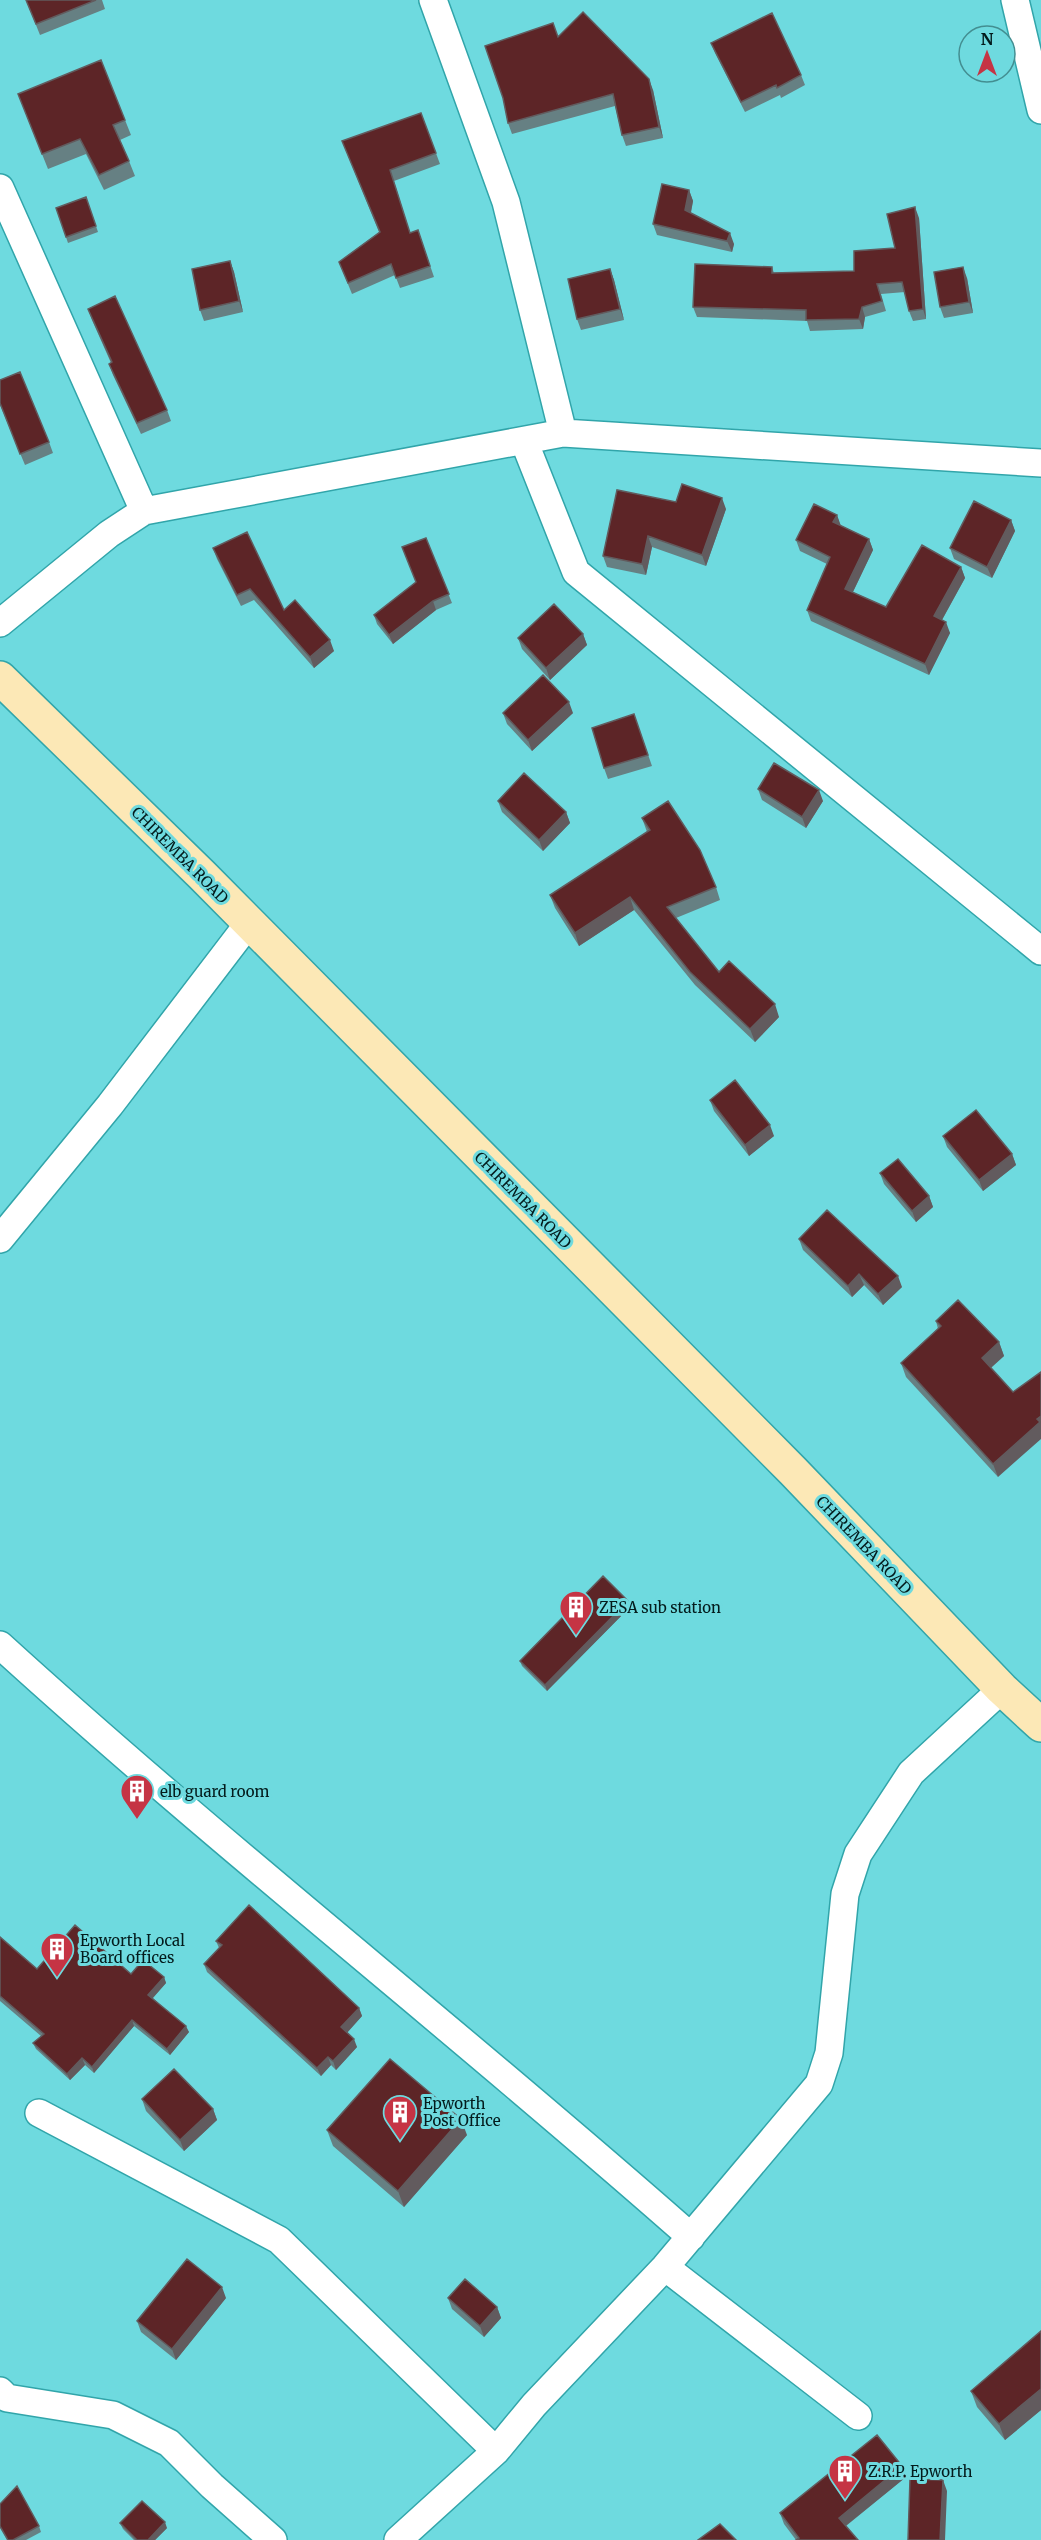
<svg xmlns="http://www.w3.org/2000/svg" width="1041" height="2540" viewBox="0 0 1041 2540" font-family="Merriweather,serif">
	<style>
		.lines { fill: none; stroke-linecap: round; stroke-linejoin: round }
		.street-casing { stroke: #31a5aa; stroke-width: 30 }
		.secondary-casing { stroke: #31a5aa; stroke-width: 36 }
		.street { stroke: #fff; stroke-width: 27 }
		.secondary { stroke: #fce8b6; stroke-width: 33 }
		.wall { fill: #668083 }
		.shaded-wall { fill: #625b5e }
		.building { fill: #5d2527; stroke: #625b5e; stroke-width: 1.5 }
		.labels { text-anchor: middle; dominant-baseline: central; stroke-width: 6; stroke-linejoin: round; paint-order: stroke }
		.street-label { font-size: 15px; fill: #031b1c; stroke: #6edadf }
		.poi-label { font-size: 15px; fill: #031b1c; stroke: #6edadf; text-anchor: start }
	</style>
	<rect width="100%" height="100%" fill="#6edadf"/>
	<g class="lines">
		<defs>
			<path id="street" d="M433 0 506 202 563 433
				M1015 0 1041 110
				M0 188 144 511
				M524 441 576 572 1041 951
				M0 623 109 534 144 511 563 433 1041 463
				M0 1239 110 1105 249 923
				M0 1645C224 1849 464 2036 691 2237
				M39 2113 279 2240 496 2451
				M665 2267 858 2416
				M0 2391 7 2398 113 2415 169 2443 212 2486 273 2540
				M398 2540 496 2451 534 2405 665 2267 819 2084 829 2053 845 1894 858 1854 911 1773 1002 1689"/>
			<path id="secondary" d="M0 678 202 875 793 1471 1002 1689 1041 1725"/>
		</defs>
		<use href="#street" class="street-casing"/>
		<use href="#secondary" class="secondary-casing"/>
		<use href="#street" class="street"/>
		<use href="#secondary" class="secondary"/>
	</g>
	<path class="wall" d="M26 0H102L105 9 40 35Z
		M558 37 653 90 663 138 626 146 622 135 615 106 512 134 508 123Z
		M711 43 801 75 805 85 781 98 780 95 745 112 715 53Z
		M18 94 125 120 131 135 120 140 129 161 135 176 104 190 86 154 48 169Z
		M421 113 440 164 394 181 410 233 418 230 434 277 400 288 395 275 352 294 339 262 379 232 342 141Z
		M689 190 693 201 691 213 734 244 732 252 657 235 653 224Z
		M86 197 98 232 68 243 56 208Z
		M919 218 926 319 913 321 909 311 905 292 881 294 886 311 865 317 863 329 810 331 807 321 697 317 693 307 772 267 774 273 854 271 895 248Z
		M230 261 234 272 243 312 204 321 200 310Z
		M610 269 614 280 624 320 581 330 577 319Z
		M967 278 973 313 944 318 940 307Z
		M88 309 167 410 171 421 141 434 113 375 109 364 111 363 92 320Z
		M0 380 49 442 53 453 25 465 0 405Z
		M676 502 726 509 706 566 652 547 646 575 607 567 603 556Z
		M837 515 840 525 869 539 873 550 853 592 886 607 961 567 965 578 942 620 950 633 929 675 811 621 807 610 827 564 800 551 796 540Z
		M1011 520 1015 531 992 578 954 559 950 548Z
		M426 538 452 603 436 610 393 644 377 624 374 615 416 582Z
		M213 548 284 610 334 651 314 668 254 600 241 606 217 559Z
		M583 634 587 645 550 680 522 649 518 638Z
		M503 713H573L532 751 507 724Z
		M634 714 652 766 608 779 604 768Z
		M758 789 823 801 806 828 762 800Z
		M498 801 566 812 570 823 543 851 502 812Z
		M642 818 716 887 720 900 676 918 719 972 779 1017 755 1042 695 985 634 910 579 946 555 908 550 895 647 832Z
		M710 1100 774 1136 749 1156 714 1111Z
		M943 1136 1012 1154 1016 1165 983 1191 947 1147Z
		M880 1173 929 1196 933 1207 916 1222 884 1184Z
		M799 1239 902 1287 883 1305 864 1285 852 1297 803 1250Z
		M936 1321 999 1342 1004 1356 991 1368 998 1477 906 1377 901 1363 938 1329Z
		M630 1607 547 1691 522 1666 520 1661Z
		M0 1937 37 1969 164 1977 166 1983 153 1998 189 2032 170 2055 134 2026 94 2073 85 2065 70 2080 36 2049 33 2043 41 2036 0 2001Z
		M216 1941 359 2008 362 2016 347 2033 357 2047 336 2070 331 2065 321 2076 207 1972 204 1964 219 1948Z
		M142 2099 213 2109 217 2120 184 2151 146 2111Z
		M327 2130 467 2135 404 2207 333 2146Z
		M226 2298 176 2360 141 2332 137 2321Z
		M448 2298 497 2307 501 2318 484 2337 452 2309Z
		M1041 2331V2410L1005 2440 977 2407 971 2391Z
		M902 2466 906 2477 846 2526 796 2540 784 2524 780 2513Z
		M0 2504 39 2526 41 2532 26 2540H7L0 2528Z
		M120 2523 167 2528 155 2540H134L123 2529Z"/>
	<path class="shaded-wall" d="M649 79 653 90 663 138 659 127Z
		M689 190 693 201 689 221 685 210Z
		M915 207 919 218 926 319 923 309Z
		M730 233 734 244 732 252 727 241Z
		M230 261 234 272 243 312 239 301Z
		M963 267 967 278 973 313 969 302Z
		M610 269 614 280 624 320 620 309Z
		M862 307 865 317 863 329 859 319Z
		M722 498 726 509 706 566 702 555Z
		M837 515 841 526 833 522Z
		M1011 520 1015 531 992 578 987 567Z
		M648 536 652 547 646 575 642 564Z
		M869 539 873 550 849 600 845 589Z
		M961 567 965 578 938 627 934 616Z
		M433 601 436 610 393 644 389 635Z
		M946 622 950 633 929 675 925 664Z
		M583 634 587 645 550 680 546 668Z
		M330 640 334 651 314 668 310 657Z
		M569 702 573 713 532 751 528 740Z
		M819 790 823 801 806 828 802 817Z
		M566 812 570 823 543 851 539 840Z
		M630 897 634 910 579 946 575 933Z
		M775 1004 779 1017 755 1042 750 1029Z
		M770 1125 774 1136 749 1156 745 1145Z
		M1012 1154 1016 1165 983 1191 979 1180Z
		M929 1196 933 1207 916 1222 912 1211Z
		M859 1274 864 1285 852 1297 848 1286Z
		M898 1276 902 1287 883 1305 878 1294Z
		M999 1342 1004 1356 987 1371 982 1358Z
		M1041 1416V1439L998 1477 993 1464 1037 1419Z
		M628 1601 630 1607 547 1691 545 1685Z
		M164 1977 166 1983 150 2001 148 1995Z
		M359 2008 362 2016 344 2036 341 2027Z
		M132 2020 134 2026 94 2073 92 2067Z
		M186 2026 189 2032 170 2055 167 2049Z
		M354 2039 357 2047 336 2070 333 2061Z
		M328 2057 331 2065 321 2076 317 2068Z
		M82 2058 85 2065 70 2080 67 2074Z
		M213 2109 217 2120 184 2151 180 2140Z
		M461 2119 467 2135 404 2207 398 2191Z
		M222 2287 226 2298 176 2360 172 2349Z
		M497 2307 501 2318 484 2337 480 2326Z
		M1041 2389V2410L1005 2440 999 2424Z
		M902 2466 906 2477 843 2528 839 2518Z
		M943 2480 947 2491 945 2540H940Z
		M165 2522 167 2528 155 2540H148Z"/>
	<path class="building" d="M26 0H96L36 24Z
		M583 12 649 79 659 127 622 135 613 94 508 123 503 98 485 46 553 23 558 37Z
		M772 13 801 75 777 88 776 85 741 102 711 43Z
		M101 60 125 120 113 125 129 161 99 175 80 139 42 154 18 94Z
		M421 113 436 153 390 170 410 233 418 230 430 266 396 278 391 264 348 283 339 262 380 232 342 141Z
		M662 184 689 190 685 210 730 233 727 241 653 224Z
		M86 197 96 226 66 237 56 208Z
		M915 207 923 309 909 311 902 282 877 284 882 301 862 307 859 319 806 320V310L693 307 695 264 772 267V273L854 271V251L895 248 887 214Z
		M230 261 239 301 200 310 192 269Z
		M963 267 969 302 940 307 934 272Z
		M610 269 620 309 577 319 568 279Z
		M115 296 167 410 137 423 109 364 112 362 88 309Z
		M20 372 49 442 20 454 0 403V380Z
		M682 484 722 498 702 555 648 536 642 564 603 556 617 490 676 502Z
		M974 501 1011 520 987 567 950 548Z
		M814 504 837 515 833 522 869 539 845 589 886 607 922 545 961 567 934 616 946 622 925 664 807 610 830 557 796 540Z
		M247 532 284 610 295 600 330 640 310 657 250 589 237 595 213 548Z
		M426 538 449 594 433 601 389 635 374 615 416 582 402 547Z
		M554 604 583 634 546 668 518 638Z
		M543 675 569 702 528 740 503 713Z
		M634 714 648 755 604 768 592 728Z
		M774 763 819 790 802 817 758 789Z
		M524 773 566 812 539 840 498 801Z
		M668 801 700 850 716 887 667 907 719 972 729 961 775 1004 750 1029 690 972 630 897 575 933 550 895 650 830 642 818Z
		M735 1080 770 1125 745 1145 710 1100Z
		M976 1110 1012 1154 979 1180 943 1136Z
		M898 1159 929 1196 912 1211 880 1173Z
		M827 1210 898 1276 878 1294 859 1274 848 1286 799 1239Z
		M958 1300 999 1342 982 1358 1013 1392 1041 1372V1416L1037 1419 1040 1422 993 1464 901 1363 941 1326 936 1321Z
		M603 1576 628 1601 545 1685 520 1661Z
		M249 1905 359 2008 341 2027 354 2039 333 2061 328 2057 317 2068 204 1964 222 1945 216 1941Z
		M75 1925 131 1974 143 1960 164 1977 148 1995 186 2026 167 2049 132 2020 92 2067 82 2058 67 2074 33 2043 44 2034 0 1996V1937L37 1969Z
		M390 2059 461 2119 398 2191 327 2130Z
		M174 2069 213 2109 180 2140 142 2099Z
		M187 2259 222 2287 172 2349 137 2321Z
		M465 2279 497 2307 480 2326 448 2298Z
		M1041 2331V2389L999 2424 971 2391Z
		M877 2435 902 2466 839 2518 858 2540H796L799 2538 780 2513Z
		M910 2479 943 2480 940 2540H908Z
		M17 2486 39 2526 13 2540H8L0 2526V2504Z
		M142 2501 165 2522 148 2540H137L120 2523Z
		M720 2524 736 2540H698Z"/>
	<defs>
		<symbol id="building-pin" viewBox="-11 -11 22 30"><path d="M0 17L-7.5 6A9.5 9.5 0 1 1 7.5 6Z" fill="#c53444" stroke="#6edadf"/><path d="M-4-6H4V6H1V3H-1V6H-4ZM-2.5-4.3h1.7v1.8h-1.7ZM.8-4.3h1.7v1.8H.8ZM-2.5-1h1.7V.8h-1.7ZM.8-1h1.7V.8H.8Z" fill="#fff"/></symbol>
	</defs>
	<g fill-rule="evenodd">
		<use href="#building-pin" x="557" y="1588" width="38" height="52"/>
		<use href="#building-pin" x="118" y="1772" width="38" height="52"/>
		<use href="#building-pin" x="38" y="1930" width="38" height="52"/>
		<use href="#building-pin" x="381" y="2093" width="38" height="52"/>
		<use href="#building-pin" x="826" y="2452" width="38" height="52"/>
	</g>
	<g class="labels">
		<g class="street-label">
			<text transform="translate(180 855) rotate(45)">CHIREMBA ROAD</text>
			<text transform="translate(523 1200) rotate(45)">CHIREMBA ROAD</text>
			<text transform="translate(864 1545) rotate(46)">CHIREMBA ROAD</text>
		</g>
		<g class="poi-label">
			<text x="599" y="1607">ZESA sub station</text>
			<text x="160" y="1791">elb guard room</text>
			<text x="80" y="1940">Epworth Local<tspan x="80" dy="17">Board offices</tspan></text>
			<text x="423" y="2103">Epworth<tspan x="423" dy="17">Post Office</tspan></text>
			<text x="868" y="2471">Z.R.P. Epworth</text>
		</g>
	</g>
	<g transform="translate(987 54)"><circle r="28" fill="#6edadf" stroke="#438e91" stroke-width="1.5"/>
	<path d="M0-4.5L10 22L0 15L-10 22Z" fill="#c53444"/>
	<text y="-9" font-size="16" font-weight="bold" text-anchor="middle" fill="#031b1c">N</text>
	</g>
</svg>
